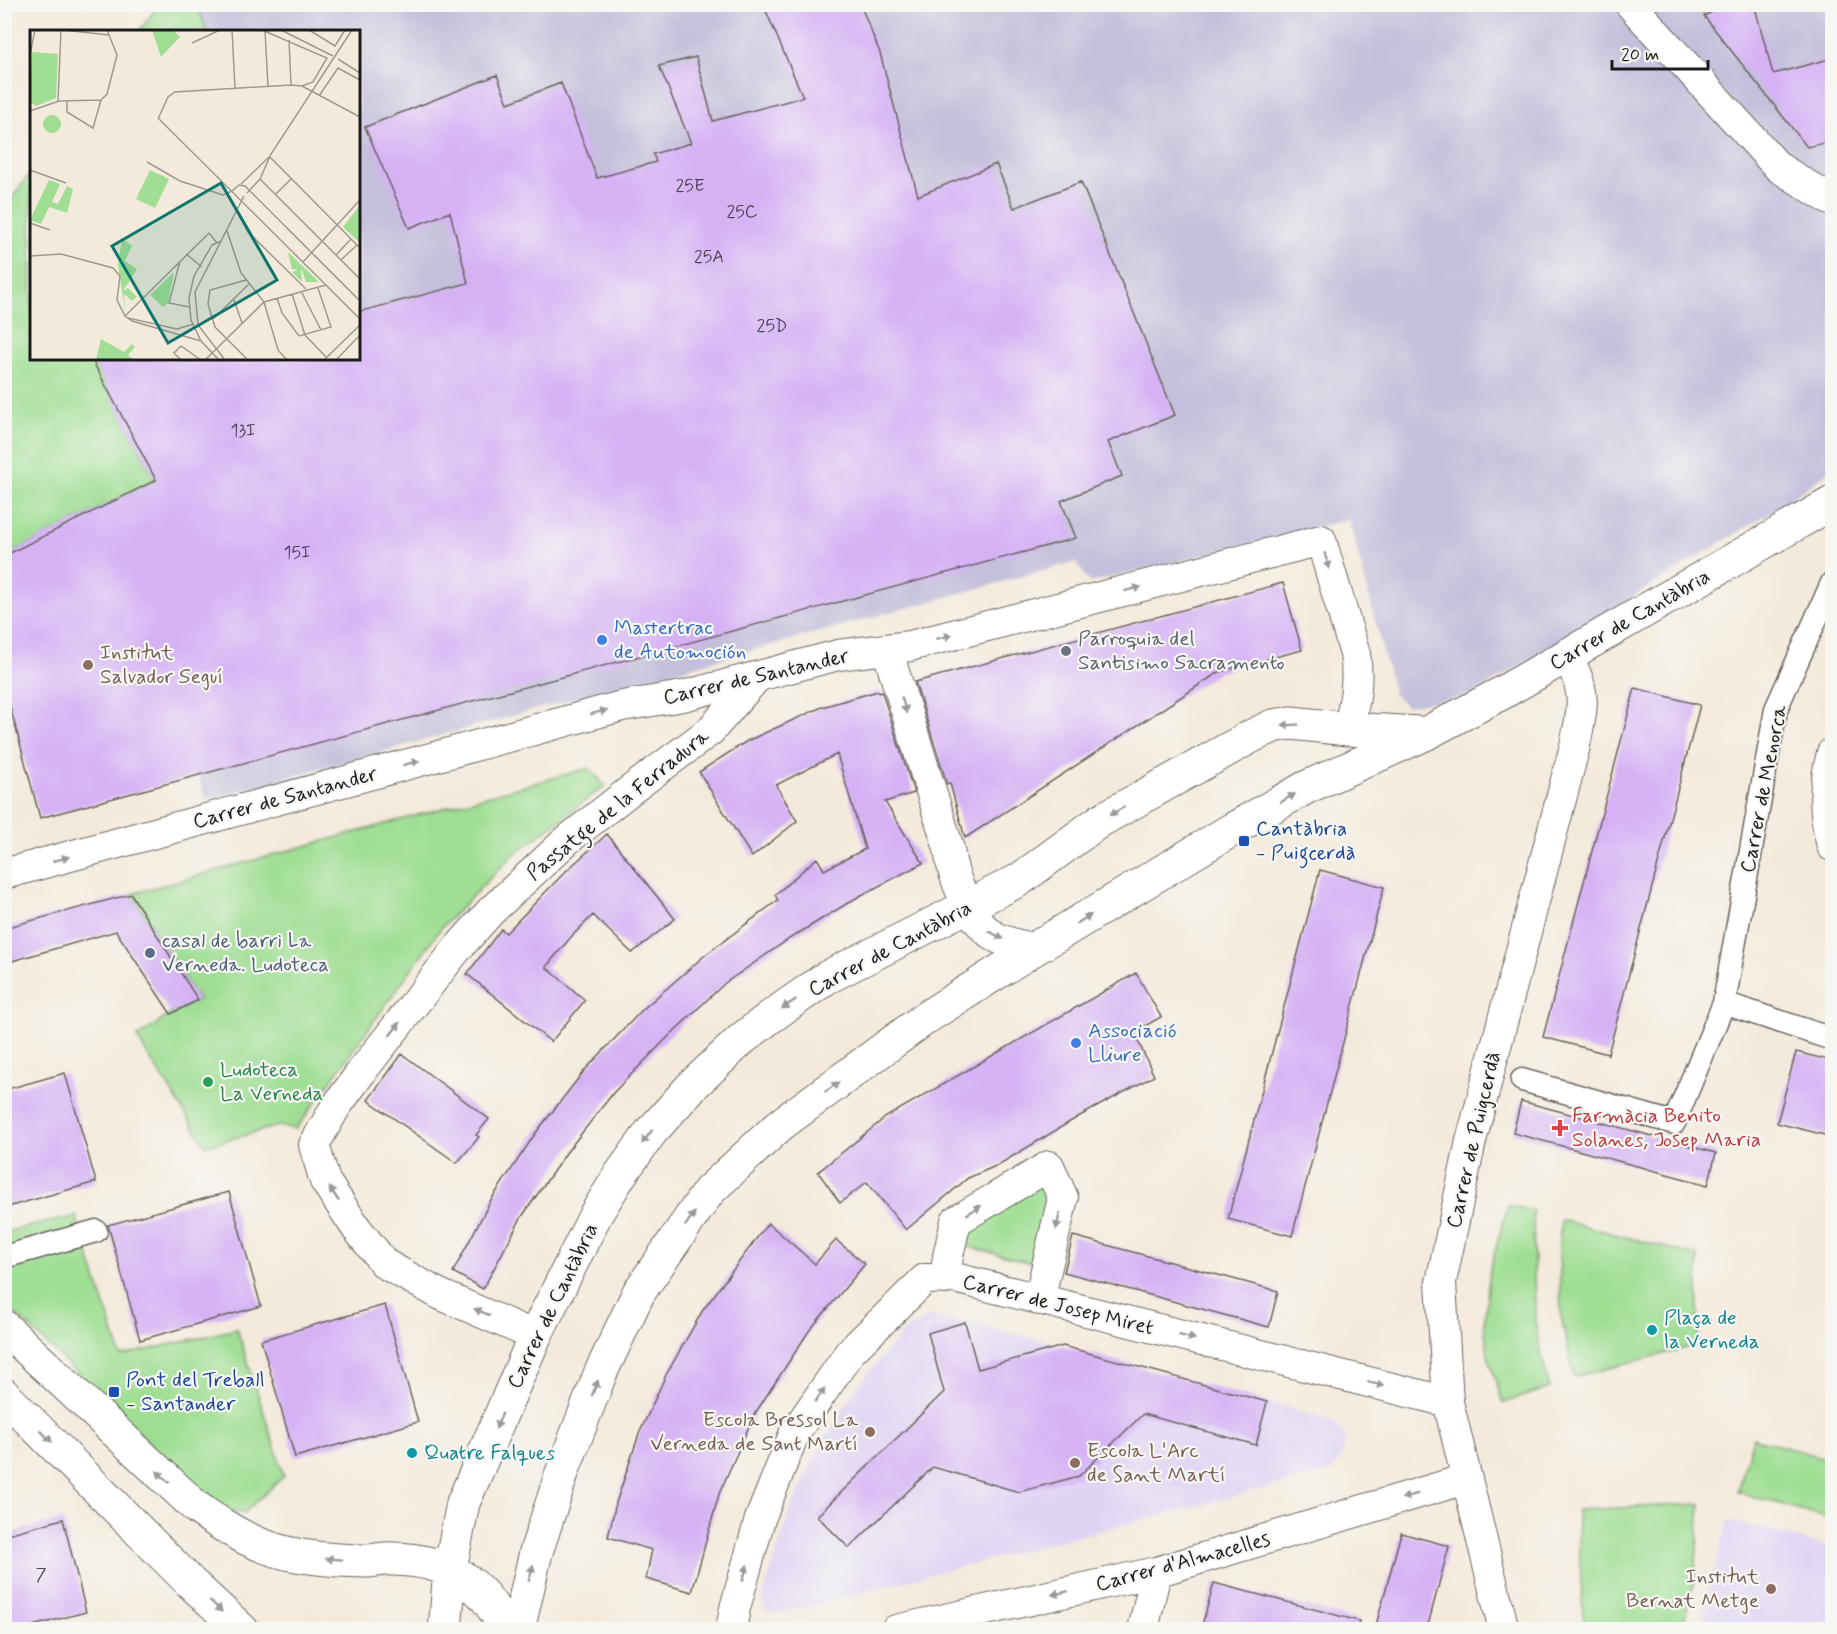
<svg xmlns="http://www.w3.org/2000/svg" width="1837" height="1634" viewBox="0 0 1837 1634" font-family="Mynerve,sans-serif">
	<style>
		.built { fill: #e0d4f4 }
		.industrial { fill: #c4c0db }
		.green { fill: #9fde93; stroke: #5e7d58; stroke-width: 1.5 }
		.building { fill: #d6b2f5 }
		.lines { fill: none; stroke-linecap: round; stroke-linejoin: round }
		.pedestrian-casing { stroke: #68645f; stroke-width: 25 }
		.minor-casing { stroke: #68645f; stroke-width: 32 }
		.tertiary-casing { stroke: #68645f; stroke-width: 35 }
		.pedestrian { stroke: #fff; stroke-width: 22 }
		.minor { stroke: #fff; stroke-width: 30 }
		.tertiary { stroke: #fff; stroke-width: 33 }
		.oneway { fill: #999 }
		.shop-dot { fill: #3f7fe0; stroke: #f6f6f2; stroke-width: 2 }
		.worship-dot { fill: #6b7280; stroke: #f6f6f2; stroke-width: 2 }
		.education-dot { fill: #8d6e63; stroke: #f6f6f2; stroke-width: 2 }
		.transit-dot { fill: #1a4fb4; stroke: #f6f6f2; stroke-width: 2 }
		.service-dot { fill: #5c6f8a; stroke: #f6f6f2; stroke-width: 2 }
		.leisure-dot { fill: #2e9e5b; stroke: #f6f6f2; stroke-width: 2 }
		.health-dot { fill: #e0444e; stroke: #f6f6f2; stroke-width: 2 }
		.culture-dot { fill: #0f9aa8; stroke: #f6f6f2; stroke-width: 2 }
		.labels { text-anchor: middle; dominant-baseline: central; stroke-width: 4.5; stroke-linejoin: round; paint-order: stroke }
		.number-label { font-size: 18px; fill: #4a4252 }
		.street-label { font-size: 21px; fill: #1c1c1c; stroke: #f6f6f2 }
		.shop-label { font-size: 21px; fill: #366cbe; stroke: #f6f6f2; text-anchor: start }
		.worship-label { font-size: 21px; fill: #5b616d; stroke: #f6f6f2; text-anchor: start }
		.education-label { font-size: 21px; fill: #785e54; stroke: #f6f6f2; text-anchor: start }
		.transit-label { font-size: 21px; fill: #164399; stroke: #f6f6f2; text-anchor: start }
		.service-label { font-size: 21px; fill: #4e5e75; stroke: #f6f6f2; text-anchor: start }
		.leisure-label { font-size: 21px; fill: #27864d; stroke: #f6f6f2; text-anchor: start }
		.health-label { font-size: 21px; fill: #be3a42; stroke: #f6f6f2; text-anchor: start }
		.culture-label { font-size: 21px; fill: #0d838f; stroke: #f6f6f2; text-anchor: start }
		.inset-road { fill: none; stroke: #9e988f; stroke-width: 1.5 }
		.view { fill: #0f766e; fill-opacity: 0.15; stroke: #0f766e; stroke-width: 3 }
		.inset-edge { fill: none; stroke: #1c1c1c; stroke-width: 3 }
	</style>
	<rect width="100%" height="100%" fill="#f6f6f2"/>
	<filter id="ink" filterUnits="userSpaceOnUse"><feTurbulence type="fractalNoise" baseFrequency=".0167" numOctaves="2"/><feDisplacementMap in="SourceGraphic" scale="12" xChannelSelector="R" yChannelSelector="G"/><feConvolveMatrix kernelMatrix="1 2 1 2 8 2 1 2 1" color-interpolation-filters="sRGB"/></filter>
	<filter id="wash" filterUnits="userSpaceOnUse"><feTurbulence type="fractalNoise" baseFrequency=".008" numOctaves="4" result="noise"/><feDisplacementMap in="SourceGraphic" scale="24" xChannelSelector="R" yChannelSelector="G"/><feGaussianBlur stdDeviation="1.35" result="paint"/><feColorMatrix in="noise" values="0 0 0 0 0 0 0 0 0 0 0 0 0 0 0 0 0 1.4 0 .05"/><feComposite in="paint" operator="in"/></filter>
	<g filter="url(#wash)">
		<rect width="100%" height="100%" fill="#f4eadb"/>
		<path class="built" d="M928 1317 965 1322 1063 1346 1267 1402 1334 1422 1345 1436 1343 1454 1332 1471 777 1614 766 1610 762 1600 788 1516 820 1446 857 1387 905 1330Z
			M1728 1520 1832 1548V1629H1699Z"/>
		<path class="industrial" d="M197 5H1832V469L1784 504 1472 695 1406 706 1394 694 1349 519 1090 583 1075 562 205 800 127 495 155 479 91 359 358 358V32L207 31Z"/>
		<path class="green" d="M159 5H197L207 31H139Z
			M31 173 32 358 92 359 156 480 5 556 4 208Z
			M589 768 605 786 512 856 441 928 296 1129 278 1126 206 1146 137 1038 171 1014 198 1000 131 894Z
			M1038 1183 1054 1190 1035 1264 962 1245 972 1224Z
			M1508 1205 1533 1211 1535 1323 1549 1388 1503 1403 1489 1360 1484 1325 1490 1269Z
			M76 1216 121 1356 237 1329 284 1476 244 1513 218 1508 5 1304 4 1232Z
			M1561 1220 1698 1256V1345L1574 1377 1561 1316 1559 1245Z
			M1753 1438 1832 1460V1505L1829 1518 1738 1492Z
			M1700 1504 1695 1577 1682 1629H1586L1583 1614 1577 1510Z"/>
		<g id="blocks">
			<path class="building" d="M763 4H860L880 53 918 196 996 164 1014 208 1081 182 1175 415 1108 442 1122 476 1061 501 1076 538 40 818 4 684V556L156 480 91 358H358V312L468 283 450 212 409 228 365 127 497 75 508 103 561 83 597 178 656 162 653 154 691 143 659 66 696 57 713 121 803 97Z
				M1728 4H1754L1773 74 1833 58V141L1807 147 1704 16Z
				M1283 583 1302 650 1219 672 965 838 950 783 947 784 915 682Z
				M1635 688 1700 705 1608 1054 1543 1037Z
				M878 691 879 693 882 692 914 793 885 802 923 863 856 898 789 939 725 983 669 1036 614 1092 566 1153 521 1218 483 1289 453 1272 491 1200 535 1134 584 1071 642 1010 704 956 778 900 775 895 817 858 824 870 865 849 837 754 776 785 797 821 752 857 699 772 747 741 822 707Z
				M607 834 675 919 632 953 593 915 571 937 546 967 585 1000 551 1042 467 974 501 929 506 933 565 872Z
				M1320 870 1384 887 1292 1236 1228 1219Z
				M131 894 198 1000 171 1014 116 931 12 961 4 946V928Z
				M1136 973 1161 1017 1134 1032 1154 1076 1078 1117 998 1165 968 1178 906 1230 867 1182 840 1203 818 1172 886 1117Z
				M1796 1052 1833 1061V1137L1777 1123Z
				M402 1054 489 1119 476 1135 479 1137 457 1163 368 1100Z
				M65 1073 96 1182 4 1208V1090Z
				M1521 1101 1716 1153 1708 1185 1513 1133Z
				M229 1192 261 1306 140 1340 108 1225Z
				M768 1223 815 1264 836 1240 865 1264 809 1331 754 1415 719 1494 692 1592 646 1579 652 1550 608 1537 616 1503 639 1434 666 1375 703 1310Z
				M1073 1236 1278 1291 1269 1327 1064 1272Z
				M385 1305 418 1422 295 1457 261 1340Z
				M965 1322 978 1369 1063 1346 1267 1402 1256 1445 1143 1414 1079 1476 1019 1492 933 1467 849 1548 817 1516 944 1392 928 1333Z
				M63 1519 86 1612 21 1629H4V1535Z
				M1401 1533 1449 1546 1427 1629H1375Z
				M1214 1583 1359 1621 1357 1629H1201Z"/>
		</g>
	</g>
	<g filter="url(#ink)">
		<use href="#blocks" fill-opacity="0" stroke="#68645f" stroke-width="1.5"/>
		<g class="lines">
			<defs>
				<path id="pedestrian" d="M1724 1003 1776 709 1832 583
					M1522 1080 1674 1123 1724 1003 1832 1039
					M4 1257 96 1231"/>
				<path id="minor" d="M1630 4 1778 167 1832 201
					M887 649 949 849C952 876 969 920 994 936 1005 943 1022 945 1034 949
					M1832 753C1823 788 1823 811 1832 846
					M4 874 622 706 683 696 838 655 910 646 1321 540 1355 654C1359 680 1355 703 1348 729
					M945 1279 948 1256 956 1221 1049 1166 1063 1198 1039 1300
					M535 1336 439 1294 385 1264 357 1229 325 1181 314 1145 335 1108 362 1071 457 949 491 911 566 841 632 789 710 731 757 677
					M731 1630 735 1608 760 1519 795 1432 850 1352 925 1279 955 1278 1448 1402
					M896 1630 1156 1572 1466 1479
					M1143 1630 1156 1572
					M1504 1630 1448 1402 1441 1282 1471 1141 1575 746C1578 727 1585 707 1580 687 1578 676 1572 666 1567 655"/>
				<path id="tertiary" d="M4 1327 196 1507C229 1531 261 1550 302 1556 322 1559 345 1561 366 1561 375 1561 384 1558 393 1559 446 1560 483 1580 505 1630
					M4 1395 190 1582 242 1630
					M445 1630 450 1569 463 1503 535 1336 596 1214 620 1175 651 1132 692 1086 742 1039 769 1018 826 978 1019 880 1101 820 1252 736 1273 726 1291 723 1348 729 1420 733
					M518 1630 536 1552 564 1467 601 1372 639 1292 709 1191 780 1125 927 1017 1034 949 1233 829 1305 788 1425 734 1500 694 1832 503"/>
			</defs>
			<use href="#pedestrian" class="pedestrian-casing"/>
			<use href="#minor" class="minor-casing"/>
			<use href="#tertiary" class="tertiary-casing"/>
			<use href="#pedestrian" class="pedestrian"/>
			<use href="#minor" class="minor"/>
			<use href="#tertiary" class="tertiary"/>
		</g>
		<defs><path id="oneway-solid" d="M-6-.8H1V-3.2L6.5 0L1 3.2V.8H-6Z" transform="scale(1.5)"/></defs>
		<g class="oneway">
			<use href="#oneway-solid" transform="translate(1327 561) rotate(73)"/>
			<use href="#oneway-solid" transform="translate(1133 589) rotate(-14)"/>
			<use href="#oneway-solid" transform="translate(944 637) rotate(-14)"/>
			<use href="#oneway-solid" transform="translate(904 705) rotate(73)"/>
			<use href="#oneway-solid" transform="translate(599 712) rotate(-15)"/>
			<use href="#oneway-solid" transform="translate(1290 725) rotate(177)"/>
			<use href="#oneway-solid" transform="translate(411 763) rotate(-15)"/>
			<use href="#oneway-solid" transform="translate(1288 798) rotate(-30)"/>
			<use href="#oneway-solid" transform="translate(1117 811) rotate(151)"/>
			<use href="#oneway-solid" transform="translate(61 859) rotate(-15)"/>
			<use href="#oneway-solid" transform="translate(1084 919) rotate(-31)"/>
			<use href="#oneway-solid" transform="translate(996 935) rotate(28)"/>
			<use href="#oneway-solid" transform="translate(789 1004) rotate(146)"/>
			<use href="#oneway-solid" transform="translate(395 1029) rotate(-52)"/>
			<use href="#oneway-solid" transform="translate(832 1087) rotate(-36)"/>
			<use href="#oneway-solid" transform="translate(647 1137) rotate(127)"/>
			<use href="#oneway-solid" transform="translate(334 1194) rotate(-124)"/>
			<use href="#oneway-solid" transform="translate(974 1210) rotate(-31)"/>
			<use href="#oneway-solid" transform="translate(690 1219) rotate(-55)"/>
			<use href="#oneway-solid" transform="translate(1058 1221) rotate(103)"/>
			<use href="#oneway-solid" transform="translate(482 1312) rotate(-157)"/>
			<use href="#oneway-solid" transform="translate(1187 1337) rotate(14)"/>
			<use href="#oneway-solid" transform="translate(1376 1384) rotate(14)"/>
			<use href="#oneway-solid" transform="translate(595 1388) rotate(-68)"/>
			<use href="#oneway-solid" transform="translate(820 1395) rotate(-56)"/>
			<use href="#oneway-solid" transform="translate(499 1421) rotate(113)"/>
			<use href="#oneway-solid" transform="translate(46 1436) rotate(45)"/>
			<use href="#oneway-solid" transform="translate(163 1477) rotate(-137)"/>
			<use href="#oneway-solid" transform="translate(1410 1496) rotate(163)"/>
			<use href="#oneway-solid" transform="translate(334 1559) rotate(-176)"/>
			<use href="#oneway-solid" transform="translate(531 1573) rotate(-75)"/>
			<use href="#oneway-solid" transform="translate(745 1573) rotate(-74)"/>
			<use href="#oneway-solid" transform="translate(1060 1593) rotate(168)"/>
			<use href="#oneway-solid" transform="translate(216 1606) rotate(43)"/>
		</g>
	</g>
	<g class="shop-dot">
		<circle cx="602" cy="640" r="6"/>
		<circle cx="1076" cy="1043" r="6"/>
	</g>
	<circle class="worship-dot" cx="1066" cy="651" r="6"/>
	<g class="education-dot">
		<circle cx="88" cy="665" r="6"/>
		<circle cx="870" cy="1432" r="6"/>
		<circle cx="1075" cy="1463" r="6"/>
		<circle cx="1771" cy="1589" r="6"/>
	</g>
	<g class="transit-dot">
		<rect x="1238" y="835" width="12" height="12" rx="3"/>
		<rect x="108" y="1386" width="12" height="12" rx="3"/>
	</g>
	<circle class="service-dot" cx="150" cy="953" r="6"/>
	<circle class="leisure-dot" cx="208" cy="1082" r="6"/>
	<path class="health-dot" d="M1557 1119h6v6h6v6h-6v6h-6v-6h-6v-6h6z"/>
	<g class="culture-dot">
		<circle cx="1652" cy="1330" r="6"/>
		<circle cx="412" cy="1453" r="6"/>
	</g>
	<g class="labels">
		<g class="number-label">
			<text x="690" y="186">25E</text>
			<text x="742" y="212">25C</text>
			<text x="709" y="257">25A</text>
			<text x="772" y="326">25D</text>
			<text x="243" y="431">13I</text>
			<text x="297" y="553">15I</text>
			<text x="41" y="1575">7</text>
		</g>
		<g class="street-label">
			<text transform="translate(1630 620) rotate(-30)">Carrer de Cantàbria</text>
			<text transform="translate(756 677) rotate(-13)">Carrer de Santander</text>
			<text transform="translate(1764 789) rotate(-79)">Carrer de Menorca</text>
			<text transform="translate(285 798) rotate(-15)">Carrer de Santander</text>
			<text transform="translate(618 805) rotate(-39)">Passatge de la Ferradura</text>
			<text transform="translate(890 949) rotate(-28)">Carrer de Cantàbria</text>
			<text transform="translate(1474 1140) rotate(-77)">Carrer de Puigcerdà</text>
			<text transform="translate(1058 1305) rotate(14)">Carrer de Josep Miret</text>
			<text transform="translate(553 1306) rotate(-64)">Carrer de Cantàbria</text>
			<text transform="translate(1183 1562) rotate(-15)">Carrer d'Almacelles</text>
		</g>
		<g class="shop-label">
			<text x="614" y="628">Mastertrac<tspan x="614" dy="24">de Automoción</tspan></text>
			<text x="1088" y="1031">Associació<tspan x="1088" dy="24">Lliure</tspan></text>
		</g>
		<g class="worship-label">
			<text x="1078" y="639">Parroquia del<tspan x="1078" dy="24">Santisimo Sacramento</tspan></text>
		</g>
		<g class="education-label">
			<text x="100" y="653">Institut<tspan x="100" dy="24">Salvador Seguí</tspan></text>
			<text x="858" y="1420" text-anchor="end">Escola Bressol La<tspan x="858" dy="24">Verneda de Sant Martí</tspan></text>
			<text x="1087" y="1451">Escola L'Arc<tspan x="1087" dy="24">de Sant Martí</tspan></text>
			<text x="1759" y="1577" text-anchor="end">Institut<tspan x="1759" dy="24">Bernat Metge</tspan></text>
		</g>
		<g class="transit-label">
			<text x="1256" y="829">Cantàbria<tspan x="1256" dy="24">- Puigcerdà</tspan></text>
			<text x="126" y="1380">Pont del Treball<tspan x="126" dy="24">- Santander</tspan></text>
		</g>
		<g class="service-label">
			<text x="162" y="941">casal de barri La<tspan x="162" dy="24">Verneda. Ludoteca</tspan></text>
		</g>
		<g class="leisure-label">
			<text x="220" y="1070">Ludoteca<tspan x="220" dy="24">La Verneda</tspan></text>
		</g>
		<g class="health-label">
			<text x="1572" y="1116">Farmàcia Benito<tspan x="1572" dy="24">Solanes, Josep Maria</tspan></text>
		</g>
		<g class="culture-label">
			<text x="1664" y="1318">Plaça de<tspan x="1664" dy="24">la Verneda</tspan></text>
			<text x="424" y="1453">Quatre Falques</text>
		</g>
	</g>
	<g transform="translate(30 30)">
		<rect width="330" height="330" fill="#f4eadb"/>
		<path d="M122 0H143L150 7 131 27ZM2 22 28 24 26 68 6 76 0 72ZM13 94a9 9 0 1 1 18 0a9 9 0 1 1-18 0ZM120 140 139 149 125 178 106 169ZM19 150 30 154 22 172 28 174 37 156 43 159 37 183 19 177 11 194 0 190ZM330 175V211L329 212 313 197ZM92 208 102 216 95 231 107 239 93 261 98 258 107 267 102 271 94 264 95 280 88 235ZM258 223H259L289 252H276L271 237 272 252 262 242 268 240 262 239ZM144 242 138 273 133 277 120 265ZM71 309 94 322 102 314 105 317 98 325 104 330H66Z" fill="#9fde93"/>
		<path class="inset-road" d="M33 0 79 5M202 0 205 58M232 0 297 28 283 52 272 56M251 0 303 26M279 0 305 16 315 0M235 1 238 56M259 10 261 55M162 13 190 0M0 25 5 0M308 29 330 43M289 66 308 38 330 50M28 71 31 0M37 71V82L63 98 71 70 77 64 87 25 77 0M0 81 29 71 71 70M128 89 138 67 145 62 261 55 272 56 330 87M129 89 330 289M240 127 330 218M117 132 150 151 193 165 202 161M0 140 36 153M230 149 330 249M211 154 239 127M202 161 209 155 215 156 330 271M217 163 230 149 241 124 322 0M246 164 261 149M208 182 218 202 276 259M0 193 20 200M197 201 211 243 234 272 248 320 257 330M156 224 172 237M306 225 321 209M0 226 31 224 83 238 90 246 87 270 95 286 102 291 171 311M311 230 327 215M150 231 139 273 159 277M273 232 330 170M216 250 180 260 178 274 185 297 218 330M271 261 291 300M262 264 275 305 297 328M247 268 252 283 269 306 301 297 288 258M204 270 212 293M95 286 179 203 187 213M98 288 147 299 164 294M182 290 219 254M295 329 330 295M151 330 144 323 151 316 171 330M175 330 234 272 296 255M189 330 171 311 161 290 159 268 164 246 182 215 191 211M195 330 168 295 165 262 214 166M306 330 330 305"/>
		<path class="view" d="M191 153 247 250 138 313 82 216Z"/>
		<rect width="330" height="330" class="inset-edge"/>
	</g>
	<rect width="1837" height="1634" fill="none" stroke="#f6f6f2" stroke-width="24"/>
	<path d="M1612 60v9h96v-9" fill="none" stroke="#1c1c1c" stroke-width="3"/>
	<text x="1621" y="60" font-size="18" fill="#1c1c1c" stroke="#f6f6f2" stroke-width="4.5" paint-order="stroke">20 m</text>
</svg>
